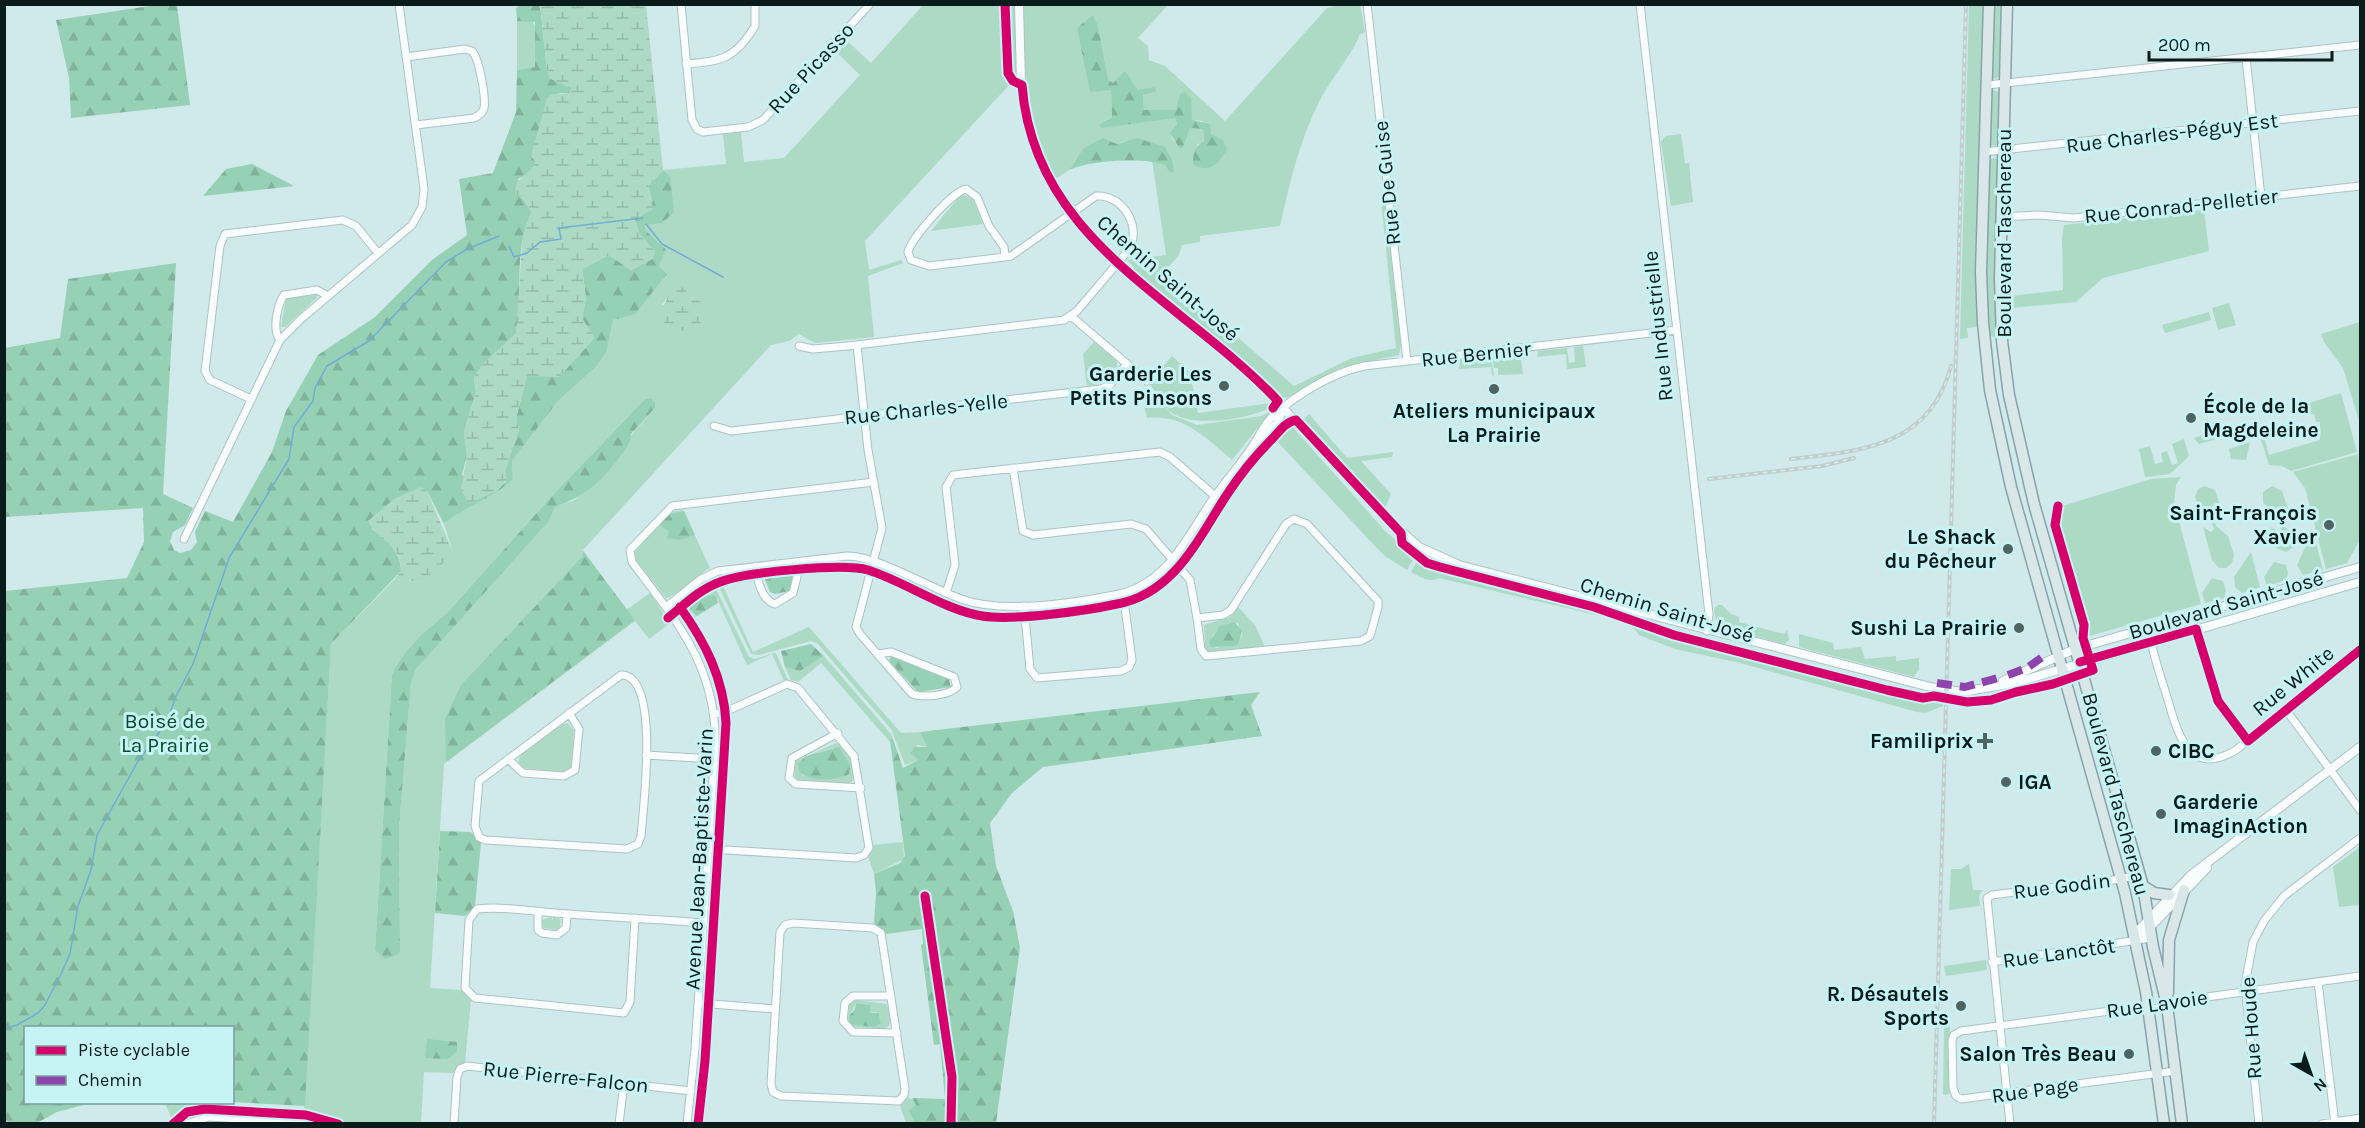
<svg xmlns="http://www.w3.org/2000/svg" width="2365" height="1128" viewBox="0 0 2365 1128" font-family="Karla,sans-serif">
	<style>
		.green { fill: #addac5; fill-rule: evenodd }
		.forest { fill: url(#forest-firs) }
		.wetland { fill: url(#wetland-marsh) }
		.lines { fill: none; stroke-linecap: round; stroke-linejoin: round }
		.stream { stroke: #70add6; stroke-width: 1.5 }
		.minor-casing { stroke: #aec2c2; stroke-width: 9 }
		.tertiary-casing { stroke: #aec2c2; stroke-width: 10 }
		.primary-casing { stroke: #86a4a9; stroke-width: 13 }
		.minor { stroke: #f8fcfc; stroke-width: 7 }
		.tertiary { stroke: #f8fcfc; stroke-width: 8 }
		.primary { stroke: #d9e7e9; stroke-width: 10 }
		.rail-casing { stroke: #c5cccc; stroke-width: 4 }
		.rail { stroke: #c6f3f4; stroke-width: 1.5; stroke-dasharray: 4.5; stroke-linecap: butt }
		.quiet { stroke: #8e44ad; stroke-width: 8; stroke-dasharray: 15 8; stroke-linecap: butt }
		.cycleway-casing { stroke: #c6f3f4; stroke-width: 13 }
		.cycleway { stroke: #d6006c; stroke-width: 9 }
		.poi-dot { fill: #4f6363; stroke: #c6f3f4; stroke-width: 2 }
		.labels { text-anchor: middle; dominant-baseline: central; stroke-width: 6; stroke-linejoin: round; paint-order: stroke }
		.street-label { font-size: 21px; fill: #0a1b1b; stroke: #c6f3f4 }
		.poi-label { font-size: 21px; font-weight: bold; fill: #0a1b1b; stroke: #c6f3f4; text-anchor: end }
		.park-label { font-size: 21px; fill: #044b29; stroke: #c6f3f4 }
	</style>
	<defs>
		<pattern id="forest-firs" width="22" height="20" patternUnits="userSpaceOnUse" patternTransform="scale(1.5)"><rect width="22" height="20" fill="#97d1b5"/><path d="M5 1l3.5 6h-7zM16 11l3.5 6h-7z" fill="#81b39b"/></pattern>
		<pattern id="wetland-marsh" width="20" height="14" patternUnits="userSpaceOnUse" patternTransform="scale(1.5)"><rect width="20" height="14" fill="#addac5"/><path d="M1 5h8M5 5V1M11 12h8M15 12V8" fill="none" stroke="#94baa9"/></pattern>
	</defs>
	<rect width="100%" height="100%" fill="#d0e9ea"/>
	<path class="green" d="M923 5H1015L1016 88 1011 83 865 241 869 270 901 260 903 263 868 276 874 337 815 343 799 334 789 341 771 345 583 550 626 610 650 593 670 623 649 639 635 621 444 764 430 988 461 990 471 1001 465 1062 453 1073 424 1072 421 1123H345L321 1114 304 1111 331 644 395 579 422 582 452 550 444 524C468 504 490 501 513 479L512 461 558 401 597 366 607 351 613 320 667 274 659 266 666 249 646 231 644 225 670 176 663 170 726 164 723 134 741 132 744 162 784 158 860 75 834 50 844 38 871 63ZM686 289 688 296 704 303 662 305 669 295ZM651 398 655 402V408L575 500 555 507 416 669 411 683 399 828 400 951 375 949 392 675 433 624 446 614 552 496 645 399Z
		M1023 5H1168L1138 38 1148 46 1149 60 1165 66 1225 121 1327 8 1339 5H1360L1365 32 1359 35C1359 44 1328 84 1321 98 1300 138 1290 182 1280 226L1200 236V242L1182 245 1179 255 1163 273 1294 386 1352 358 1396 348 1381 200 1385 203 1401 344 1399 355 1343 367 1289 397 1282 398 1234 353 1132 270 1134 267 1127 260 1166 255 1152 160 1165 165 1169 172 1174 173C1156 154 1146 131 1117 144L1110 141 1076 159 1069 170 1053 181C1025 124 1025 67 1023 5ZM1093 15 1098 25 1108 79 1113 83 1132 81 1138 90 1156 92 1143 95 1144 110H1176L1192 120 1202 121 1211 134 1193 164 1197 145 1204 141 1203 128H1190L1183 148H1179L1171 137 1177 124 1175 118 1104 121 1112 117 1111 90Z
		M1969 5H1983L1975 267 1977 327 1967 328 1968 338 1960 339Z
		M1993 5H2002L2001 76 1995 79 1991 76Z
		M532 20 537 30 536 67 517 70V21Z
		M1993 90 2001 93 1999 144 1996 146 1990 145V93Z
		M1681 134 1685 163H1689L1693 202 1671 206 1661 141 1666 136Z
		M1994 158 1998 160 1997 335 1994 337 1988 335 1986 301 1989 160Z
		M964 195 973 199 983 224 931 231 958 198Z
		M2204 210 2209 251 2103 278 2076 302 2010 308V296L2063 290 2062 238 2064 225Z
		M317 294V298L285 327H281L286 298Z
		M2229 303 2236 325 2218 330 2212 308Z
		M2209 312 2211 320 2165 333 2162 325Z
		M2360 322V424L2343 368 2324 342 2321 334Z
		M1094 342 1116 360 1118 367 1105 383 1087 386 1083 354Z
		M1583 346 1586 367 1567 369 1566 354 1537 357 1538 351 1567 348 1569 363 1575 362 1574 347Z
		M1527 352 1529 358 1521 359 1523 374 1498 375V368H1494L1492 356Z
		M1172 356 1190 372 1198 413 1271 403 1272 407C1249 419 1195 428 1172 413 1163 407 1156 392 1149 383Z
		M1491 357 1494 375 1492 376 1491 367 1459 369 1460 360Z
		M1150 390 1172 415 1197 425 1262 416 1272 410 1232 460C1206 438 1184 414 1147 418L1144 405 1149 399Z
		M2341 393 2357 452 2291 471 2282 466 2269 465 2258 431 2262 430 2269 455 2320 440V422H2316L2314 414 2309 415 2306 404Z
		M1309 414 1347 458 1393 452 1392 457 1361 461 1391 494 1386 506 1382 508 1302 421Z
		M2248 422 2246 431 2199 444 2194 438Z
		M1289 423 1386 532 1413 554V560L1407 570 1386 557 1373 544 1274 438Z
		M2184 439 2189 456 2170 474 2145 477 2139 449 2150 446 2155 464 2163 462 2161 453 2167 451 2172 465 2178 463 2172 444Z
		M2250 442 2246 460 2231 459 2229 449Z
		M2358 454 2360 464V540L2347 563 2326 569 2305 488 2293 472Z
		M2181 477 2176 485 2174 502 2201 604 2086 637 2087 628 2056 524 2059 507 2151 479Z
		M2204 486 2215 490 2222 511 2213 505 2210 508 2216 526 2228 536 2234 555 2232 563 2226 568H2219L2212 560 2203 527 2211 532 2214 529 2208 510 2198 505 2195 497 2198 489Z
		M2272 486 2282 491 2289 511 2280 506 2276 512 2263 503V492Z
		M683 510 710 568C696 575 677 596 666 598L635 559 634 553 670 512Z
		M2283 526 2293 533 2297 540 2295 546 2286 552 2276 548 2270 527 2279 532Z
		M2311 535H2314L2323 570 2303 575 2297 565Z
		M2251 552 2260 587 2242 593 2235 587 2234 577Z
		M1419 558 1437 568 1617 616 1618 620 1439 578C1429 583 1420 577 1411 572Z
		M2274 562 2286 565 2288 573 2286 580 2267 586 2264 577Z
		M742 571H749L752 575 722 579 681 605H676L706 583Z
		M754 577V581L723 586 753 652 809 627 901 733 920 732 927 747 918 745 910 753 918 760 905 765 891 729 817 643 811 641 759 655 751 654 719 587 723 582Z
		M2212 578 2223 581 2226 591 2224 598 2205 603 2202 593Z
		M712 588 716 589 749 657 755 659 774 653H776L788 680 784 681 772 654 747 665 716 596 710 595 695 600 690 613 697 616 691 620 684 606Z
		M1718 605H1722L1731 614 1739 617V622L1784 634 1787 630 1789 640 1785 644 1720 627 1716 621 1714 609Z
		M1238 607 1255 625 1265 647 1208 652 1205 648 1204 625 1230 617ZM1238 623 1242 634 1239 643 1216 648 1210 644C1212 629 1224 626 1238 623Z
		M1657 625 1668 628 1932 695 1924 697 1890 689 1673 633Z
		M1632 626 1655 628 1672 635 1888 692 1924 700 1935 698 1944 701 1943 706 1926 713 1917 712 1740 663 1675 649 1639 635Z
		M1799 634 1833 643 1834 650 1861 647 1865 659 1896 656V661L1919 658V669L1914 677 1799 647Z
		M824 656 891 734 893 739 890 742 821 663 798 682 791 680 785 667 800 671Z
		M567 723 574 730 571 769 560 772 522 768 518 764 520 755 562 724Z
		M836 743C849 747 857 769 852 782L847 784 795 779 794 762ZM833 748 849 774 832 779 802 775 806 756Z
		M903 842 904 859 874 874 868 857 873 845Z
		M2360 847V905L2339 907 2333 867Z
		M1969 864 1973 890H1983L1979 896 1980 906 1949 910 1951 869H1961Z
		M551 917 553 920V917L561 919 559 930 543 928 542 920Z
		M1986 960 1987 970 1946 976 1944 966Z
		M856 1000 887 1004 891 1021 888 1027 883 1029 852 1027 848 1021 849 1005ZM856 1003 870 1005V1013L876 1012 881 1024 874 1027 849 1016Z
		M1950 1023V1094L1943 1095 1944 1024Z
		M908 1097 916 1102 915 1123H906L900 1106Z
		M165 1103H213V1106L190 1108 172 1120Z"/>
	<path class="forest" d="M163 4 177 5 190 105 71 118 69 78 56 20Z
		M520 5H540L547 70 551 79 573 88 570 93H559L536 162 532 171 518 179 521 196 532 212C513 249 523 294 516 334L483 364 474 378 476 392 464 432 467 455 462 475 482 495 497 491 506 481 505 471 519 429 516 418 527 376 582 318 586 298 582 269 609 255 631 270 652 259 655 252 639 233 634 218 641 216 653 202 648 186 663 170 670 176 674 212 662 223 645 225 646 231 666 249 659 266 667 274 635 314 613 320 607 351 597 366 558 401 512 461 513 479C490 501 468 504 444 524L427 491 372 529C387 540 401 552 401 571L331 644 305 1106 233 1102 232 1028H26V1102L91 1103 57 1112 37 1123H5V591L127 578 144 542 143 508 5 517V348L60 338 68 279 176 263 163 494 193 508 185 525 173 532 170 541 174 550 180 553 191 550 197 542 195 532 205 511 233 522 272 452 286 411 318 355 375 317 432 260 467 235 459 179 493 173 516 112 517 70 535 67V22L517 21 516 8Z
		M1093 15 1098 25 1108 79 1113 83 1125 71 1138 90 1155 87 1156 92 1143 95 1144 110H1176L1180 94 1185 92 1191 98 1192 120 1210 124 1211 134 1223 140 1227 149C1220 163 1208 175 1193 164 1193 152 1194 147 1204 141L1203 129 1190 128 1183 148H1179L1170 133 1177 124 1175 118 1102 128 1099 125 1112 117 1111 90 1090 92 1077 28Z
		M1103 138 1117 144 1137 138 1165 147 1172 160 1174 173 1169 172 1165 165C1143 157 1090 160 1069 170L1084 148Z
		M252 164 294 186 203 196 226 169Z
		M651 398 655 402V408L631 434C631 443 626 448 621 455 603 481 585 496 555 507L548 522 416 669 411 683 399 828 400 951 399 954 385 959 375 950 392 675C403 651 425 630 446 614L552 496 645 399Z
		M684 511 695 535 680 540 667 538 669 531 661 526V523L670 514Z
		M583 551 635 620 446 762 445 719 461 685 582 557Z
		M776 573 793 575 789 591 775 594 770 592 765 579Z
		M710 595 716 596 718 603 697 616 687 608 695 600Z
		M1234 622 1242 630 1239 643 1235 646 1211 647 1209 642 1220 626Z
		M811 644 824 656 800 671 785 667 781 651Z
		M891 656 949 680 951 687 918 692 889 661Z
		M1260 692 1251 705 1262 736 1043 767 1012 793 990 823 996 866 1013 911 1020 948 996 1123H915L909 1111 916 1105 912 1098 945 1099 940 1044 934 1045 921 945 923 944 922 929 886 934 874 924 876 892 874 874 900 863 905 856 890 740 893 739 903 768 918 760 910 753 915 747H927L920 732Z
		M839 747 850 765 849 774C837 781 808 782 799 771L798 764 806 756Z
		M440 831 471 832 481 843 475 906 465 916 435 913Z
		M856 1003 870 1005V1013H878L881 1024 874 1027 850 1024 849 1016 855 1009Z
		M427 1039 457 1042V1051L448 1059 425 1058Z"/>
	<path class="wetland" d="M540 5H646L663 170 648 186 653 202 652 210 634 219 639 233 655 252 652 259 631 270 609 255 582 269 586 298 582 318 595 338 559 377 527 376 516 418 519 429 505 471 506 480 497 491 469 503 461 490 467 455 464 432 476 392 474 378 483 364 516 334 522 245 526 224 532 212 522 196 516 195C512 178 529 176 536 162L531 156 547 98 552 94 569 93 572 88 551 79 547 70Z
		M675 284 686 289 688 296 704 303 700 326 690 331H673C655 316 661 314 668 296 670 290 668 288 675 284Z
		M421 487 427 491 452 550 444 562 422 582 395 579 401 571C401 543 378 542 368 521L394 499Z"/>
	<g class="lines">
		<path class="stream" d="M646 224 662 244 723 277
			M509 246 514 257 527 253 540 242 561 239 559 228 643 218
			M4 1029 17 1025 38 1013 45 1005 61 974 70 954 78 906 91 870 97 835 137 763 168 720 175 698 193 664 229 558 289 459 294 427 313 401 315 388 327 366 369 341 446 262 467 249 499 236"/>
		<defs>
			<path id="minor" d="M681 4 692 120 697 129 703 132 748 127 763 120 870 4
				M1367 4 1407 361
				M1640 4 1709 614 1707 631
				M406 57 465 49 472 51C479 58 486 97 484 108 483 113 478 116 474 118L416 125
				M2246 58 2261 197
				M686 64C722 61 735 59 755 26V4
				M1987 85 2360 45
				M1984 152 2360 111
				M2001 217 2039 215 2074 218 2360 186
				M1071 316 1147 381
				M280 340C272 331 277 305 284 295L317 290 328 296
				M857 345 868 450 882 528 856 627 860 634 912 694C923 698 949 696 957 687L954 677 891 652 878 654
				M799 346 813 349 848 346 1064 320 1077 311 1127 252C1144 230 1124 194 1096 196L1011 256 1005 257 929 266 911 260 908 252C911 238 953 191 966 189L977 197 989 226 1004 247 1005 257
				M251 399 210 380 205 371 220 246 225 234 343 220 356 226 378 253
				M714 426 731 431 1101 389 1110 385 1127 364
				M1256 442 1277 423 1283 410
				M1013 468 1023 531 1033 535 1131 524 1146 529 1190 580 1197 618
				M1294 519 1307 524 1378 601V607L1370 636 1361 641 1206 656 1201 649 1197 618 1223 615 1231 610 1286 524Z
				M184 539 280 340 301 319 412 225 422 207 424 189 399 4
				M756 566C757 579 761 600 775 604L793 593 797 577V562
				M946 593 955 565 946 487 953 475 1160 452 1170 457 1215 496
				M1024 606 1030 669 1037 678 1121 671 1129 667 1132 660 1123 593
				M666 607 701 579 718 571 847 556C878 556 930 588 961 599 1003 614 1075 603 1119 594 1164 584 1184 543 1207 508 1221 485 1241 465 1255 442 1261 433 1265 423 1273 416 1297 394 1332 373 1364 366L1677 330
				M2192 615 2216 696 2248 741
				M2151 642C2155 660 2161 678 2167 697 2177 731 2188 779 2236 750L2360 650
				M621 675C661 674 643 810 641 836L638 844 627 849 485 840 479 837 475 826 479 781Z
				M2286 710 2360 810
				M838 733 792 758 789 778 796 784 861 788
				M646 755 714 759
				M508 759 523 773 564 776 575 770 579 729 569 713
				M709 849 856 858 864 855 869 848 854 756 798 688 787 684 725 712 714 714
				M538 912V930L542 933 557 935 566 928 567 914
				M635 918 630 1002 624 1013 475 998 465 988 469 920 477 909C502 906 530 911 555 913 605 917 654 919 704 923
				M793 923 873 928 881 933 905 1089 904 1095 899 1101 781 1096 773 1092 771 1084 780 932 785 925Z
				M1992 962 2151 938
				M2318 982 2335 1124
				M891 996H853L845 1003 843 1021 853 1032 897 1033
				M699 1003 775 1009
				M2176 1071 1961 1099 1956 1096 1953 1088 1952 1040 1954 1035 1961 1031 2140 1007 2159 1009 2178 1001 2360 976
				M186 1124 209 1117 315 1124
				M454 1124 457 1077 460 1069 467 1066 691 1091
				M619 1124 624 1083
				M687 1124 695 1049 715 748C718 668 677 622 632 562L630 550 672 506 874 482
				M2010 1124 1987 898 1992 895 2121 879 2140 874
				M2259 1124 2245 985 2253 942 2264 921 2284 896 2360 838
				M2322 1124 2360 1118"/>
			<path id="tertiary" d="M1019 4 1021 82 1026 117 1042 166 1067 209 1102 250 1248 371 1391 522 1419 547 1459 565 1930 687 1962 692 2014 683 2360 582
				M2003 681 2075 649 2360 567
				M2134 935 2191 875 2360 747
				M2136 942 2207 868"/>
			<path id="primary" d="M1989 4 1981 272 1983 323 1990 390 2011 487 2125 893 2146 992 2164 1124
				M2007 4 2000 279 2002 341 2009 395 2034 504 2143 886 2153 947 2167 1005 2182 1124
				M2143 886 2154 893 2169 895
				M2168 993 2169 940 2184 890"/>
		</defs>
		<use href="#minor" class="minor-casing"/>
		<use href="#tertiary" class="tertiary-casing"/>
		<use href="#primary" class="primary-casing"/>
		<use href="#minor" class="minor"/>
		<use href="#tertiary" class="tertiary"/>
		<use href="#primary" class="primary"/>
		<defs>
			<path id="rail" d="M1791 459C1861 451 1930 447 1951 366
				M1709 479 1822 466 1854 458
				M1934 1124 1966 4"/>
		</defs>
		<use href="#rail" class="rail-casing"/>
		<use href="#rail" class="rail"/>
		<path class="quiet" d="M2008 675 2027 668 2048 653
			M1937 683 1965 687 1998 678"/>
		<defs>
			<path id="cycleway" d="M1005 4 1008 73 1013 81 1022 85C1034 242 1182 299 1278 401L1273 408
				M680 607C705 642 724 679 726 723L705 1061 698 1124
				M668 618C684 605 700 589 720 582 744 572 844 563 868 570 906 582 942 609 982 616 1013 621 1085 611 1117 604 1174 594 1198 539 1226 496 1239 476 1255 456 1272 439 1279 432 1285 422 1296 420L1401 533 1402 543 1427 563 1440 567 1594 607 1674 635 1887 690 1923 698 1934 696 1967 702 1991 700 2016 692 2053 684 2093 670 2083 638 2084 625 2055 525 2058 506
				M2080 662 2196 629 2218 701 2248 741 2360 650
				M925 896 952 1077 951 1124
				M173 1124 187 1112 205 1109 306 1115 338 1124"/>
		</defs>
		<use href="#cycleway" class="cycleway-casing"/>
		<use href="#cycleway" class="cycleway"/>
	</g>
	<g class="poi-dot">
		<circle cx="1224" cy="386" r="6"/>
		<circle cx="1494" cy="389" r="6"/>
		<circle cx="2191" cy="418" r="6"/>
		<circle cx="2329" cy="525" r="6"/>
		<circle cx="2008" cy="549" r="6"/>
		<circle cx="2019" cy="628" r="6"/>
		<path d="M1982 732h6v6h6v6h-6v6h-6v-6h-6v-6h6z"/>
		<circle cx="2156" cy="751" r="6"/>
		<circle cx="2006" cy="782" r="6"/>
		<circle cx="2161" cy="814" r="6"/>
		<circle cx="1961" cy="1006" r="6"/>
		<circle cx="2129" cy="1054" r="6"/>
	</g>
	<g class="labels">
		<g class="street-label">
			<text transform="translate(811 68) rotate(-47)">Rue Picasso</text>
			<text transform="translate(2172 133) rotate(-7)">Rue Charles-Péguy Est</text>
			<text transform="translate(1387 183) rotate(-96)">Rue De Guise</text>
			<text transform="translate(2181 206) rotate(-6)">Rue Conrad-Pelletier</text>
			<text transform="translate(2004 233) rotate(-90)">Boulevard Taschereau</text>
			<text transform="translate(1168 278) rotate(41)">Chemin Saint-José</text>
			<text transform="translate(1658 326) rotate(-96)">Rue Industrielle</text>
			<text transform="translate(1476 354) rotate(-6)">Rue Bernier</text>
			<text transform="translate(926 409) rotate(-6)">Rue Charles-Yelle</text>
			<text transform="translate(2226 605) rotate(-16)">Boulevard Saint-José</text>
			<text transform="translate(1667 610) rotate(17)">Chemin Saint-José</text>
			<text transform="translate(2293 681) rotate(-39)">Rue White</text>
			<text transform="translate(2116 794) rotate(75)">Boulevard Taschereau</text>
			<text transform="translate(699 859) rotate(-87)">Avenue Jean-Baptiste-Varin</text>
			<text transform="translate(2062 886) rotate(-7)">Rue Godin</text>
			<text transform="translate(2059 953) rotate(-8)">Rue Lanctôt</text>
			<text transform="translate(2157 1004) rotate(-8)">Rue Lavoie</text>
			<text transform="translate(2251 1028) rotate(-94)">Rue Houde</text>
			<text transform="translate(566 1077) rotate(6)">Rue Pierre-Falcon</text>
			<text transform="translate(2035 1090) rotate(-8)">Rue Page</text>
		</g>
		<g class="poi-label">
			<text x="1212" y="374">Garderie Les<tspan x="1212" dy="24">Petits Pinsons</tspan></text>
			<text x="2203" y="406" text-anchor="start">École de la<tspan x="2203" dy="24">Magdeleine</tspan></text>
			<text x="1494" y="411" text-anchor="middle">Ateliers municipaux<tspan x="1494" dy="24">La Prairie</tspan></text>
			<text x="2317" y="513">Saint-François<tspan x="2317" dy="24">Xavier</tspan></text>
			<text x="1996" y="537">Le Shack<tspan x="1996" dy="24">du Pêcheur</tspan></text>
			<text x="2007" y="628">Sushi La Prairie</text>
			<text x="1973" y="741">Familiprix</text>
			<text x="2168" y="751" text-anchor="start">CIBC</text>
			<text x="2018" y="782" text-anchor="start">IGA</text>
			<text x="2173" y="802" text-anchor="start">Garderie<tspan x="2173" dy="24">ImaginAction</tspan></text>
			<text x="1949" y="994">R. Désautels<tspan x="1949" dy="24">Sports</tspan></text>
			<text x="2117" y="1054">Salon Très Beau</text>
		</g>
		<g class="park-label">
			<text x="165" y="721">Boisé de<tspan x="165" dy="24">La Prairie</tspan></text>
		</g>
	</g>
	<rect width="2365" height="1128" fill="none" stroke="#0a1b1b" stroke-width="12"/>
	<rect x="24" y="1026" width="210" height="78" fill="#c6f3f4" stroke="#7b9d9d" stroke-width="1.5"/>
	<rect x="36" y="1046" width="30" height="9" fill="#d6006c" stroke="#7b9d9d" stroke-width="1.5"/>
	<text x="78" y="1056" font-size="18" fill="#0a1b1b">Piste cyclable</text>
	<rect x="36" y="1076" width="30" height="9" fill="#8e44ad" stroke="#7b9d9d" stroke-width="1.5"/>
	<text x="78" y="1086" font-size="18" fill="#0a1b1b">Chemin</text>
	<g transform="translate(2311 1074) rotate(140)" stroke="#c6f3f4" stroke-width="4.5" paint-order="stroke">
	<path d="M0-4.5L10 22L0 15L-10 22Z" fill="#0a1b1b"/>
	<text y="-9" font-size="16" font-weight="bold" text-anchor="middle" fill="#0a1b1b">N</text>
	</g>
	<path d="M2149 51v9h183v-9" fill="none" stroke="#0a1b1b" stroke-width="3"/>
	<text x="2158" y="51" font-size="18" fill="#0a1b1b" stroke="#c6f3f4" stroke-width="4.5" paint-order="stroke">200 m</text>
</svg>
